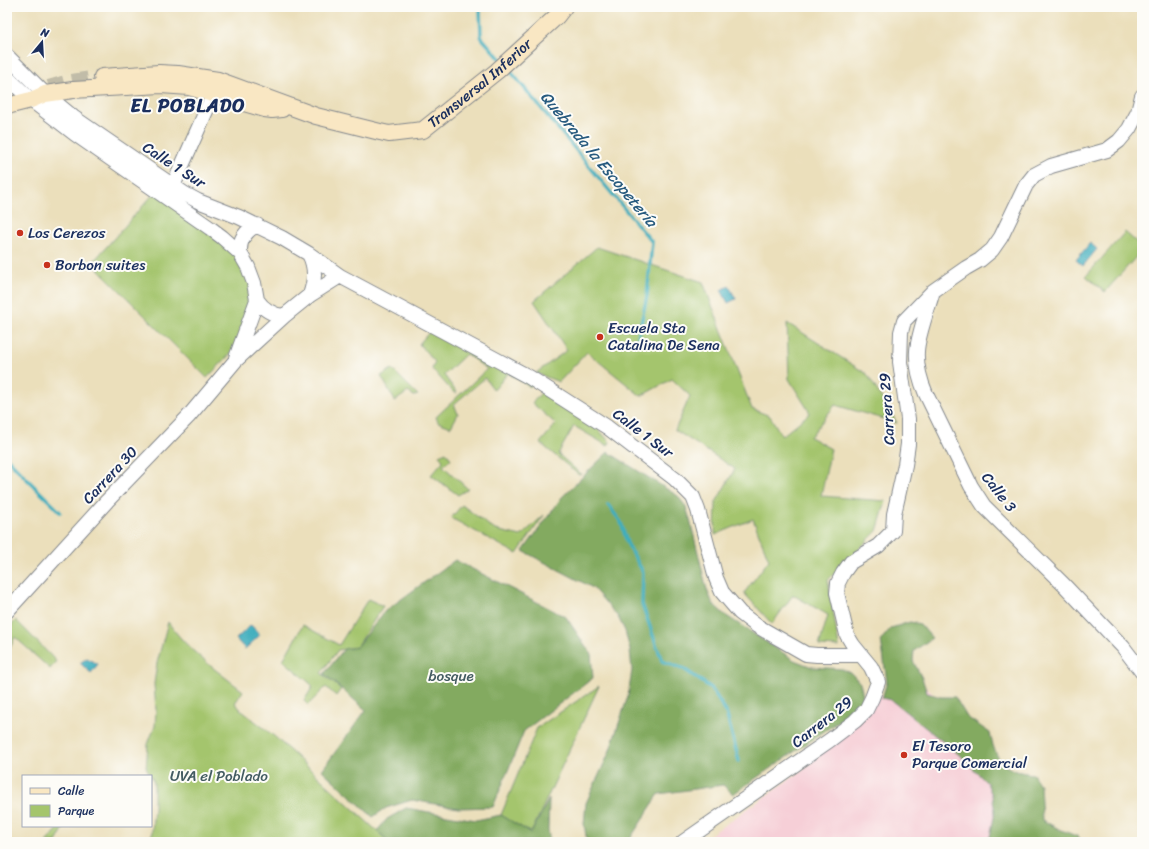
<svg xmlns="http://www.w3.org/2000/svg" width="1149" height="849" viewBox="0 0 1149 849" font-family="Sriracha,sans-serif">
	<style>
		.built { fill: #f6cfd7 }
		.green { fill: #a4c56d; stroke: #607a66 }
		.forest { fill: #83aa60; stroke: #4f6c5f }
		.water { fill: #40aebd; stroke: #2e6e8e }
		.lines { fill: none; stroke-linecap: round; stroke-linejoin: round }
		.stream { stroke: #40aebd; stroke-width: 3.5 }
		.secondary-tunnel { stroke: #c1bca8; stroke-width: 16; stroke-dasharray: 16 8; stroke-linecap: butt }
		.tertiary-casing { stroke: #83878c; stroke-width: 16 }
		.secondary-casing { stroke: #83878c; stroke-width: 18 }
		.tertiary { stroke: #fff; stroke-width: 14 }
		.secondary { stroke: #f9e7c3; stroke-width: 16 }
		.poi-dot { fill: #c8321e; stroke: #fdfcf7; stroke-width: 1.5 }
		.labels { text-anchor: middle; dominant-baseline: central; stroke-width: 4; stroke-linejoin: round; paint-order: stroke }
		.street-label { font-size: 15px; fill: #1b2f5e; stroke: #fdfcf7 }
		.poi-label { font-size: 15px; fill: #1b2f5e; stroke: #fdfcf7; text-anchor: start }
		.park-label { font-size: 15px; fill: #445c62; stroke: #fdfcf7 }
		.water-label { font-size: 16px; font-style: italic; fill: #285b7f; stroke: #fdfcf7 }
		.district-label { font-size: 19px; font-weight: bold; letter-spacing: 1px; fill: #1b2f5e; stroke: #fdfcf7 }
	</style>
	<rect width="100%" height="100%" fill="#fdfcf7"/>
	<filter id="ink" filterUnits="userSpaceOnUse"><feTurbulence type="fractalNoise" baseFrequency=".025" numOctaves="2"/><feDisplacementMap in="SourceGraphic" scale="8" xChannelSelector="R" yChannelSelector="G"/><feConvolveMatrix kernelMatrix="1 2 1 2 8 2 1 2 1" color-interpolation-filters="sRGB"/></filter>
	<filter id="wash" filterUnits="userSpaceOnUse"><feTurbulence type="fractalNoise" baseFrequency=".012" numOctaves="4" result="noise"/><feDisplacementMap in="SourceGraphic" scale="16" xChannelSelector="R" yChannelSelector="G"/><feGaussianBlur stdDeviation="0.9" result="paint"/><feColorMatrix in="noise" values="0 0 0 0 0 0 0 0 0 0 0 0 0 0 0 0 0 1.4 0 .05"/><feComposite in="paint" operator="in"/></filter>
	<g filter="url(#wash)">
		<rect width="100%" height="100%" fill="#ebdfbb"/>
		<path class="built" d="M907 670 984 741 1004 842H700L806 768Z"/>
		<path class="green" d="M157 190 232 245 257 300 242 342 207 378 92 263Z
			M1125 232 1142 247V250L1105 292 1086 276Z
			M597 247 703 282 752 409 770 416 782 436 810 413 789 379 787 323 867 374 897 423 835 405 810 437 831 449 821 496 886 501 877 531 828 580 839 647 819 646 828 615 793 595 772 624 744 593 769 560 753 519 715 535 716 502 735 469 675 430 690 396 672 379 641 396 587 352 559 382 536 373 567 350 534 301Z
			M431 330 533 383 530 387 508 373 494 390 485 378 454 404 458 414 451 427 438 422 436 417 487 369 466 354 444 375 457 393 453 392 432 369 435 362 419 344Z
			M392 369 418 395 414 396 408 392 395 401 381 376Z
			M541 393 594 425 610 442 608 446 574 426 558 454 581 474 579 475 540 443 556 424 532 403Z
			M446 452 451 459 443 466 468 489 458 495 431 475 443 461 439 455Z
			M462 505 495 530 521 536 544 515 517 554 451 518Z
			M368 599 383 606 357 647 338 650 321 673 341 689 336 696 326 687 308 705 304 701 313 686 283 660 303 625 339 645Z
			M16 620 56 661 50 669 15 637 7 655V630Z
			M168 622C186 649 217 671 243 691L235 703 242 711 274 736 389 842H151L154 809V782L146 767 148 744 155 726 156 710 154 684 157 663Z
			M599 686 531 833 501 815 537 728Z
			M61 826H65L56 842H46Z"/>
		<path class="forest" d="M585 7H651L600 11Z
			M608 452 678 496 686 507 690 520 707 590 713 604 725 615 794 660 812 667 842 669 851 673 860 683 863 695 860 706 849 714 733 794 723 785 659 794 628 842H587L584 824 586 803 609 753 628 696 632 670 630 650 625 631 618 617 593 588 523 551 562 497Z
			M455 560 566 617 591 654 593 678 524 731 493 807 458 808 412 800 386 808 373 817 322 770 366 710 324 674 344 649 357 647 385 611Z
			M910 622 920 624 932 638 914 651 913 661 922 678 927 693 941 697H955L967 717 990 733C996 761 1003 771 1033 774L1040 785 1042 820 1061 830 1079 837 1082 842H989L995 812 992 795 987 783 962 757 891 700 882 698 887 682 881 640 891 628Z
			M549 799 548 830 550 842H389L377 831 387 819 406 808 476 820 501 815 531 833Z"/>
		<path class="water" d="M1090 243 1097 249 1083 266 1076 260Z
			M729 286 736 299 728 303 721 290Z
			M251 625 260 635 245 649 236 639Z
			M87 658 98 664 91 673 80 663Z"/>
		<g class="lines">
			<path class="stream" d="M480 7 481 37 502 61
				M507 67 652 242 647 296 637 342
				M7 458C24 477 42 494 60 512
				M608 505 621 522 627 543 643 572 642 604 662 661 684 669 711 688 726 712 739 761"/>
		</g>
	</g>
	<g filter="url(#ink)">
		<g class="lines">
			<path class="secondary-tunnel" d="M49 88 66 83 102 77"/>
			<defs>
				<path id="tertiary" d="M7 56 45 94 73 117 185 194 198 201 239 217 282 238 309 254 340 276 529 377 607 427 675 479 693 497 698 510 716 578 722 592 740 613 757 626 806 654 817 655H861
					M7 77 31 100 75 134 210 228 222 237 240 253 248 267 254 283 257 300 236 358
					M173 186 214 93
					M240 253C239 240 245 231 257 225
					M309 254C316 268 315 280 310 295
					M933 291C928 309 918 334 917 351 916 366 920 380 926 394L971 486 984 506 1064 585 1123 647 1142 672
					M257 300C264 310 272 315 284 316
					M7 611 107 501 188 417 236 360 284 316 310 295 340 276
					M683 842 830 740 855 721 866 710 872 698 878 682 871 667 853 645 847 635 837 593 838 583 843 573 851 562 878 546 893 531 894 514 905 465 908 444V419L900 362 901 332 904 321 933 291 966 268 980 260 992 250 1001 237 1026 185 1034 175 1051 166 1107 150 1119 141 1129 129 1138 112 1142 96"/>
				<g id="secondary">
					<path id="s1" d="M102 77 159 73 178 74 218 80 316 116 380 132 389 134 423 130 497 71 557 16 564 7"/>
					<path d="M7 106 31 100 45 94 73 90 161 85 189 87 265 109 272 110 282 109"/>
				</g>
			</defs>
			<use href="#tertiary" class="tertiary-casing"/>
			<use href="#secondary" class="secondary-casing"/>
			<use href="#tertiary" class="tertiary"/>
			<use href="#secondary" class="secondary"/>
		</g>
	</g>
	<g class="poi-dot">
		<circle cx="20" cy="233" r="4"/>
		<circle cx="47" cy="265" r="4"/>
		<circle cx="600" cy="337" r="4"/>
		<circle cx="904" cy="755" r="4"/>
	</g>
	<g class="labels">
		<g class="street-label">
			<text stroke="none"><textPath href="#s1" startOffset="404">Transversal Inferior</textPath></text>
			<text transform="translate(174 165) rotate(33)">Calle 1 Sur</text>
			<text transform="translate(887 409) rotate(-94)">Carrera 29</text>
			<text transform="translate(643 433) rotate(37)">Calle 1 Sur</text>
			<text transform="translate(110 475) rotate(-47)">Carrera 30</text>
			<text transform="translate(999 492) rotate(52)">Calle 3</text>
			<text transform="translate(822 722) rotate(-38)">Carrera 29</text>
		</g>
		<g class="poi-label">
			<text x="28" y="233">Los Cerezos</text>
			<text x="55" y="265">Borbon suites</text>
			<text x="608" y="328">Escuela Sta<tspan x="608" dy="17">Catalina De Sena</tspan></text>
			<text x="912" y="746">El Tesoro<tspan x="912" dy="17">Parque Comercial</tspan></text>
		</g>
		<g class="park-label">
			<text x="451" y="676">bosque</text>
			<text x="219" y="776">UVA el Poblado</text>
		</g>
		<g class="water-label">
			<text transform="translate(599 159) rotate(50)">Quebrada la Escopetería</text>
		</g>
		<g class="district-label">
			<text x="188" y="105">EL POBLADO</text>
		</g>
	</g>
	<rect width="1149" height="849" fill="none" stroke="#fdfcf7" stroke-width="24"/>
	<rect x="22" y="775" width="130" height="52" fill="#fdfcf7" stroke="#a3aaba"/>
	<rect x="30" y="788" width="20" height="6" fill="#f9e7c3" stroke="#a3aaba"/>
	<text x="58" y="795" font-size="12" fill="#1b2f5e">Calle</text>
	<rect x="30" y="805" width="20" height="12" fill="#a4c56d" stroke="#a3aaba"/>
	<text x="58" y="815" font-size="12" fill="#1b2f5e">Parque</text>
	<g transform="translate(42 42) rotate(18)" stroke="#fdfcf7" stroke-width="3" paint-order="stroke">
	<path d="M0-3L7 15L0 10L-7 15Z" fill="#1b2f5e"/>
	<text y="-6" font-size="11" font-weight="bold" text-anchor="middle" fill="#1b2f5e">N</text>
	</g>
</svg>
